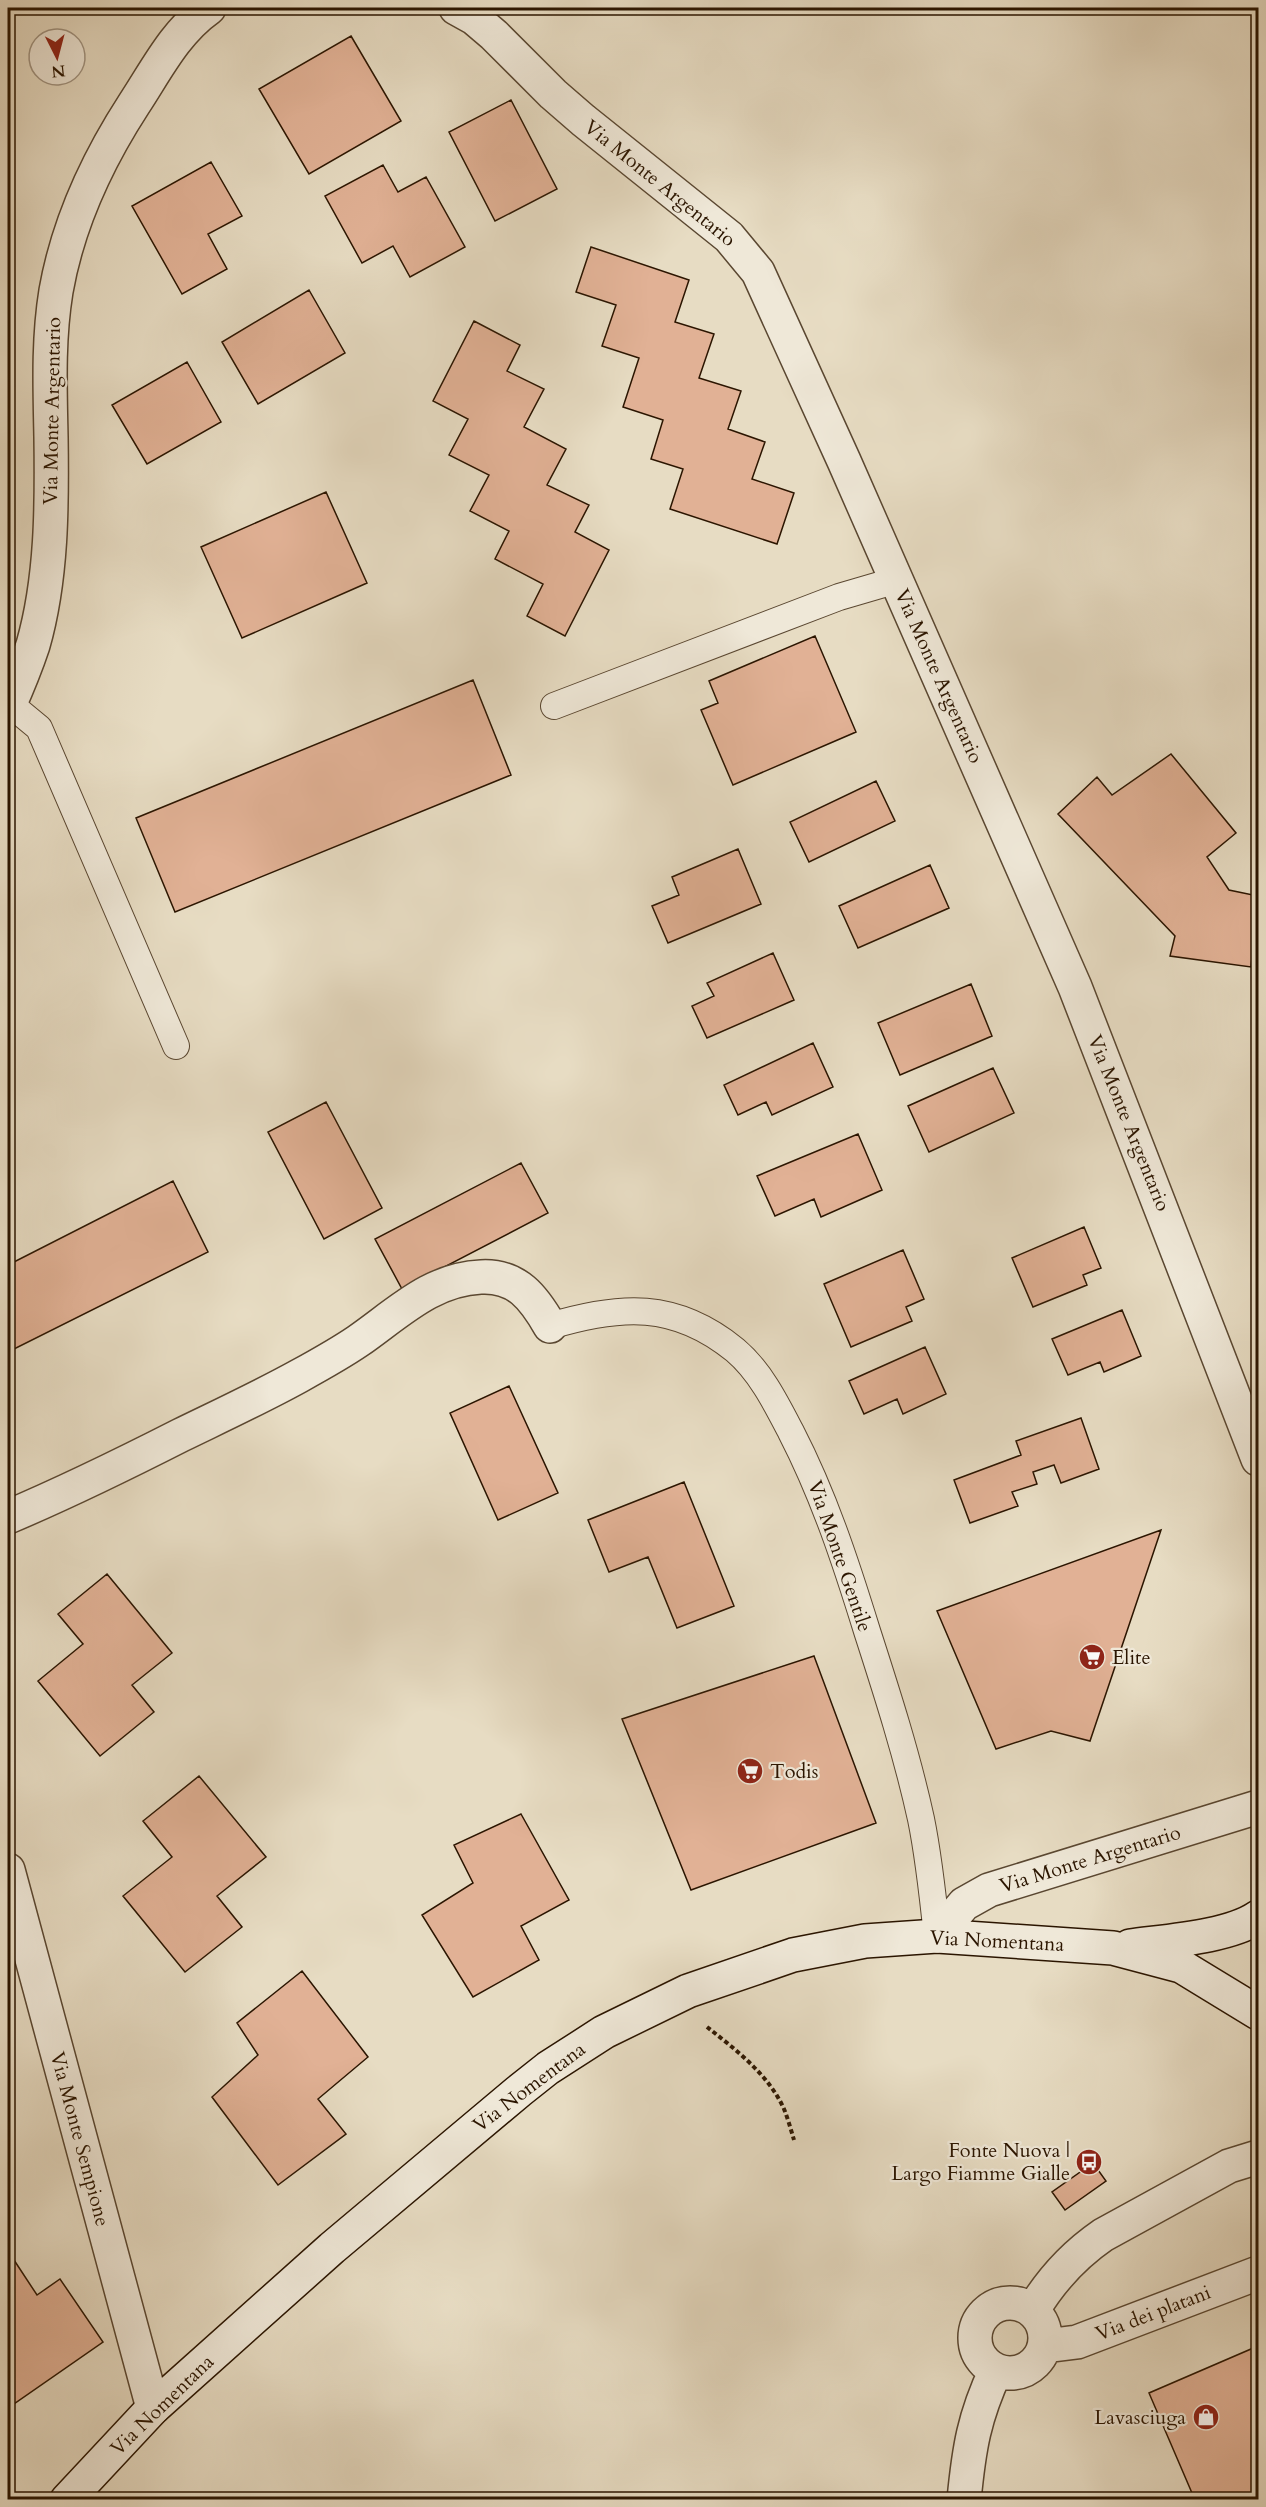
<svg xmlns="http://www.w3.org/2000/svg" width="1266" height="2507" viewBox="0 0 1266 2507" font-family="Cardo,serif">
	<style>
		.building { fill: #e1b195; stroke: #2b1500; stroke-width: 1.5 }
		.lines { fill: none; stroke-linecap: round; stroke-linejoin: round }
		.lane-casing { stroke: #5a4731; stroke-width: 28 }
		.street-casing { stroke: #5a4731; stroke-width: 36 }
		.secondary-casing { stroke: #2b1500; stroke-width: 36 }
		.path { stroke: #2b1500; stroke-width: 4; stroke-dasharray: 4.5 3; stroke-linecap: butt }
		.lane { stroke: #efe8d8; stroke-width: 26 }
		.street { stroke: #efe8d8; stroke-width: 33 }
		.secondary { stroke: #efe8d8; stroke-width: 33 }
		.labels { text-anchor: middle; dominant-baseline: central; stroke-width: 4.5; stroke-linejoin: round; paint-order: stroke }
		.street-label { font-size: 20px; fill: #2b1500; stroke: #efe8d8 }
		.poi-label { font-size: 20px; fill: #2b1500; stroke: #efe8d8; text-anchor: start }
	</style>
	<rect width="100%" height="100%" fill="#e7dcc3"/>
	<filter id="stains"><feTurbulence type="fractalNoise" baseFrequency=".00333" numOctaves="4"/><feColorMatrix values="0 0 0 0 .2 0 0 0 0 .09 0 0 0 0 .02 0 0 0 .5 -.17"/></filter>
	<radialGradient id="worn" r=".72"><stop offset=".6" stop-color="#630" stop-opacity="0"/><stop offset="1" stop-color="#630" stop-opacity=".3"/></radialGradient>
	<path class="building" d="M351 36 401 121 309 174 259 89Z
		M511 100 557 189 495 221 449 132Z
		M211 162 242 216 208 234 227 269 182 294 132 206Z
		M383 165 398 192 426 177 465 247 410 277 393 246 362 263 325 196Z
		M591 247 689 280 675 322 714 334 699 378 741 391 728 429 765 442 752 479 794 493 777 544 670 509 683 469 651 459 663 420 623 407 639 358 602 346 616 305 576 292Z
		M309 290 345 353 258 404 222 342Z
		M474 321 520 345 507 371 544 389 524 427 566 449 547 485 589 505 575 532 609 550 565 636 527 616 543 584 495 559 509 531 470 511 489 475 449 455 468 419 433 401Z
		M187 362 221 422 147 464 112 405Z
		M326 492 367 583 242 638 201 547Z
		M815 636 856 732 733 785 701 710 718 703 709 681Z
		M473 680 511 775 175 912 136 818Z
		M1171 754 1236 833 1207 857 1229 890 1258 896 1251 967 1170 956 1175 936 1058 814 1097 777 1112 795Z
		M876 781 895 821 809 862 790 822Z
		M738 849 761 904 668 943 652 906 679 895 672 877Z
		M930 865 949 908 858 948 839 906Z
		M773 953 794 1000 707 1038 692 1006 714 996 707 983Z
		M971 984 992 1036 900 1075 878 1023Z
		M813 1043 833 1087 772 1115 766 1102 738 1115 724 1085Z
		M993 1068 1014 1113 929 1152 908 1106Z
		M326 1102 382 1208 324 1239 268 1132Z
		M858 1134 882 1190 821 1217 814 1199 775 1216 757 1176Z
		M521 1163 548 1213 402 1289 375 1239Z
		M173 1181 208 1252 8 1352V1265Z
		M1084 1227 1101 1268 1083 1275 1087 1285 1033 1307 1012 1258Z
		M903 1250 924 1299 906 1307 912 1321 851 1347 824 1284Z
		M1122 1310 1141 1356 1104 1372 1100 1362 1068 1375 1052 1339Z
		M925 1347 946 1394 903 1414 897 1399 864 1414 849 1381Z
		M509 1386 558 1493 498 1520 450 1413Z
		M1081 1418 1099 1469 1061 1483 1054 1465 1033 1472 1037 1484 1012 1492 1018 1506 970 1523 954 1480 1021 1455 1016 1441Z
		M684 1482 734 1606 677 1628 648 1557 609 1572 588 1520Z
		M1161 1530 1090 1741 1051 1731 996 1749 937 1611Z
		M107 1574 172 1653 132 1685 154 1712 100 1756 38 1681 83 1644 58 1614Z
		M814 1656 876 1823 691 1890 622 1719Z
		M199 1776 266 1857 217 1896 242 1927 185 1972 123 1896 172 1857 143 1821Z
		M521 1814 569 1900 521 1926 539 1960 473 1997 422 1915 473 1883 454 1845Z
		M302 1971 368 2057 318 2099 346 2134 278 2185 212 2097 258 2055 237 2023Z
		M1093 2163 1106 2181 1065 2210 1052 2192Z
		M14 2260 37 2295 60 2279 103 2342 8 2408V2265Z
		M1258 2346V2496L1249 2500H1195L1149 2393Z"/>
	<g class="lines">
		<defs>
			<path id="lane" d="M10 704 39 728 176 1046
				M554 706 839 597 897 580
				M550 1326C620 1305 675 1301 735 1350 760 1371 776 1403 791 1432 824 1496 846 1563 867 1631 887 1693 907 1755 921 1819 929 1858 933 1897 937 1936"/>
			<path id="street" d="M456 8 474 18 494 35 553 94 583 120 729 237 758 272 844 461 1075 987 1258 1459
				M8 708C17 688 26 666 33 645 52 579 52 505 51 437 50 388 48 340 56 291 68 223 97 161 134 104 157 69 175 32 209 8
				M8 1517C67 1492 124 1464 181 1435 220 1416 261 1397 299 1376 319 1365 339 1354 358 1341 397 1314 431 1279 481 1277 517 1275 534 1298 550 1326
				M8 1870 153 2408
				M937 1936 964 1904 989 1890 1258 1807
				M975 2338a35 35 0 1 1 70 0a35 35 0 1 1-70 0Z
				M1033 2310C1051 2280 1074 2255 1103 2235L1229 2166 1258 2157
				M1045 2346 1077 2342 1258 2273
				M964 2500C969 2448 974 2417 996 2370"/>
			<path id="secondary" d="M1130 1946C1166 1941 1229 1937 1258 1917
				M67 2500 153 2408 332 2248 519 2091 548 2068 604 2032 688 1991 793 1955 865 1941 937 1936 1113 1948 1181 1966 1258 2013"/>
		</defs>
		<use href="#lane" class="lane-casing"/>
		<use href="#street" class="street-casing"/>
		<use href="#secondary" class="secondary-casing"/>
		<path class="path" d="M707 2027C735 2049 769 2075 784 2109 788 2119 791 2130 794 2140"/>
		<use href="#lane" class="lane"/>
		<use href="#street" class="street"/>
		<use href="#secondary" class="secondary"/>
	</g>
	<defs>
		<symbol id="supermarket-disc" viewBox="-11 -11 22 22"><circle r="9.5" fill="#8f2418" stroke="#efe8d8"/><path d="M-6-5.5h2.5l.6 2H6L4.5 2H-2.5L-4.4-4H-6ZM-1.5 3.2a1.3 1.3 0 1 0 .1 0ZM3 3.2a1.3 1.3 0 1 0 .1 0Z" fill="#fff"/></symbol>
		<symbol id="bus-disc" viewBox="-11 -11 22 22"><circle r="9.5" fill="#8f2418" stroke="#efe8d8"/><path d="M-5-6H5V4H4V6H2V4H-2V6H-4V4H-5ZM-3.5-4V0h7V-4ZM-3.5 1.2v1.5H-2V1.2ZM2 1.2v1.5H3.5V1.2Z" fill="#fff"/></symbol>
		<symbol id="shop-disc" viewBox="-11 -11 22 22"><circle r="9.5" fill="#8f2418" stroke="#efe8d8"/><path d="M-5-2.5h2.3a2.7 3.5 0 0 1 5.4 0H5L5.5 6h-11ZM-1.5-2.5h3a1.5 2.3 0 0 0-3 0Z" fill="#fff"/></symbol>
	</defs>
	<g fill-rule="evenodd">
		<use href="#supermarket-disc" x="1077" y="1642" width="30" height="30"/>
		<use href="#supermarket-disc" x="735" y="1756" width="30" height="30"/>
		<use href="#bus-disc" x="1074" y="2147" width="30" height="30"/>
		<use href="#shop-disc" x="1191" y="2402" width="30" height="30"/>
	</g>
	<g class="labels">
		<g class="street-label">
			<text transform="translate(660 183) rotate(39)">Via Monte Argentario</text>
			<text transform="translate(52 411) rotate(-89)">Via Monte Argentario</text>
			<text transform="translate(939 676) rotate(66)">Via Monte Argentario</text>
			<text transform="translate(1129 1123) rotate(68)">Via Monte Argentario</text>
			<text transform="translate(840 1556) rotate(71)">Via Monte Gentile</text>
			<text transform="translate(1090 1859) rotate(-17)">Via Monte Argentario</text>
			<text transform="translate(997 1941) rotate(3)">Via Nomentana</text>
			<text transform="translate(529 2087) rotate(-37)">Via Nomentana</text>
			<text transform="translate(80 2139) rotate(75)">Via Monte Sempione</text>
			<text transform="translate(1153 2313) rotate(-21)">Via dei platani</text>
			<text transform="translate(162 2405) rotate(-44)">Via Nomentana</text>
		</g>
		<g class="poi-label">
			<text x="1112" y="1657">Elite</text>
			<text x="770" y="1771">Todis</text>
			<text x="1070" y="2150" text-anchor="end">Fonte Nuova |<tspan x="1070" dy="23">Largo Fiamme Gialle</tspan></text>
			<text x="1186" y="2417" text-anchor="end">Lavasciuga</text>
		</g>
	</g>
	<rect width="1266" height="2507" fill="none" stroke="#e7dcc3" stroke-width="30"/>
	<rect x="9" y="9" width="1248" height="2489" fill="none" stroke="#2b1500" stroke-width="3"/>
	<rect x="15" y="15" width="1236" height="2477" fill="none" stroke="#2b1500" stroke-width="1.5"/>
	<g transform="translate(57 57) rotate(174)"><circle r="28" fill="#efe8d8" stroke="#a19482" stroke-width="1.5"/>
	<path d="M0-4.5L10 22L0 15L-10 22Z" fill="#8f2418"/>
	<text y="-9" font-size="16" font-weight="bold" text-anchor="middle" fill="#2b1500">N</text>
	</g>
	<rect width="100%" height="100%" filter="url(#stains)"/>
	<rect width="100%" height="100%" fill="url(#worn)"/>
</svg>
